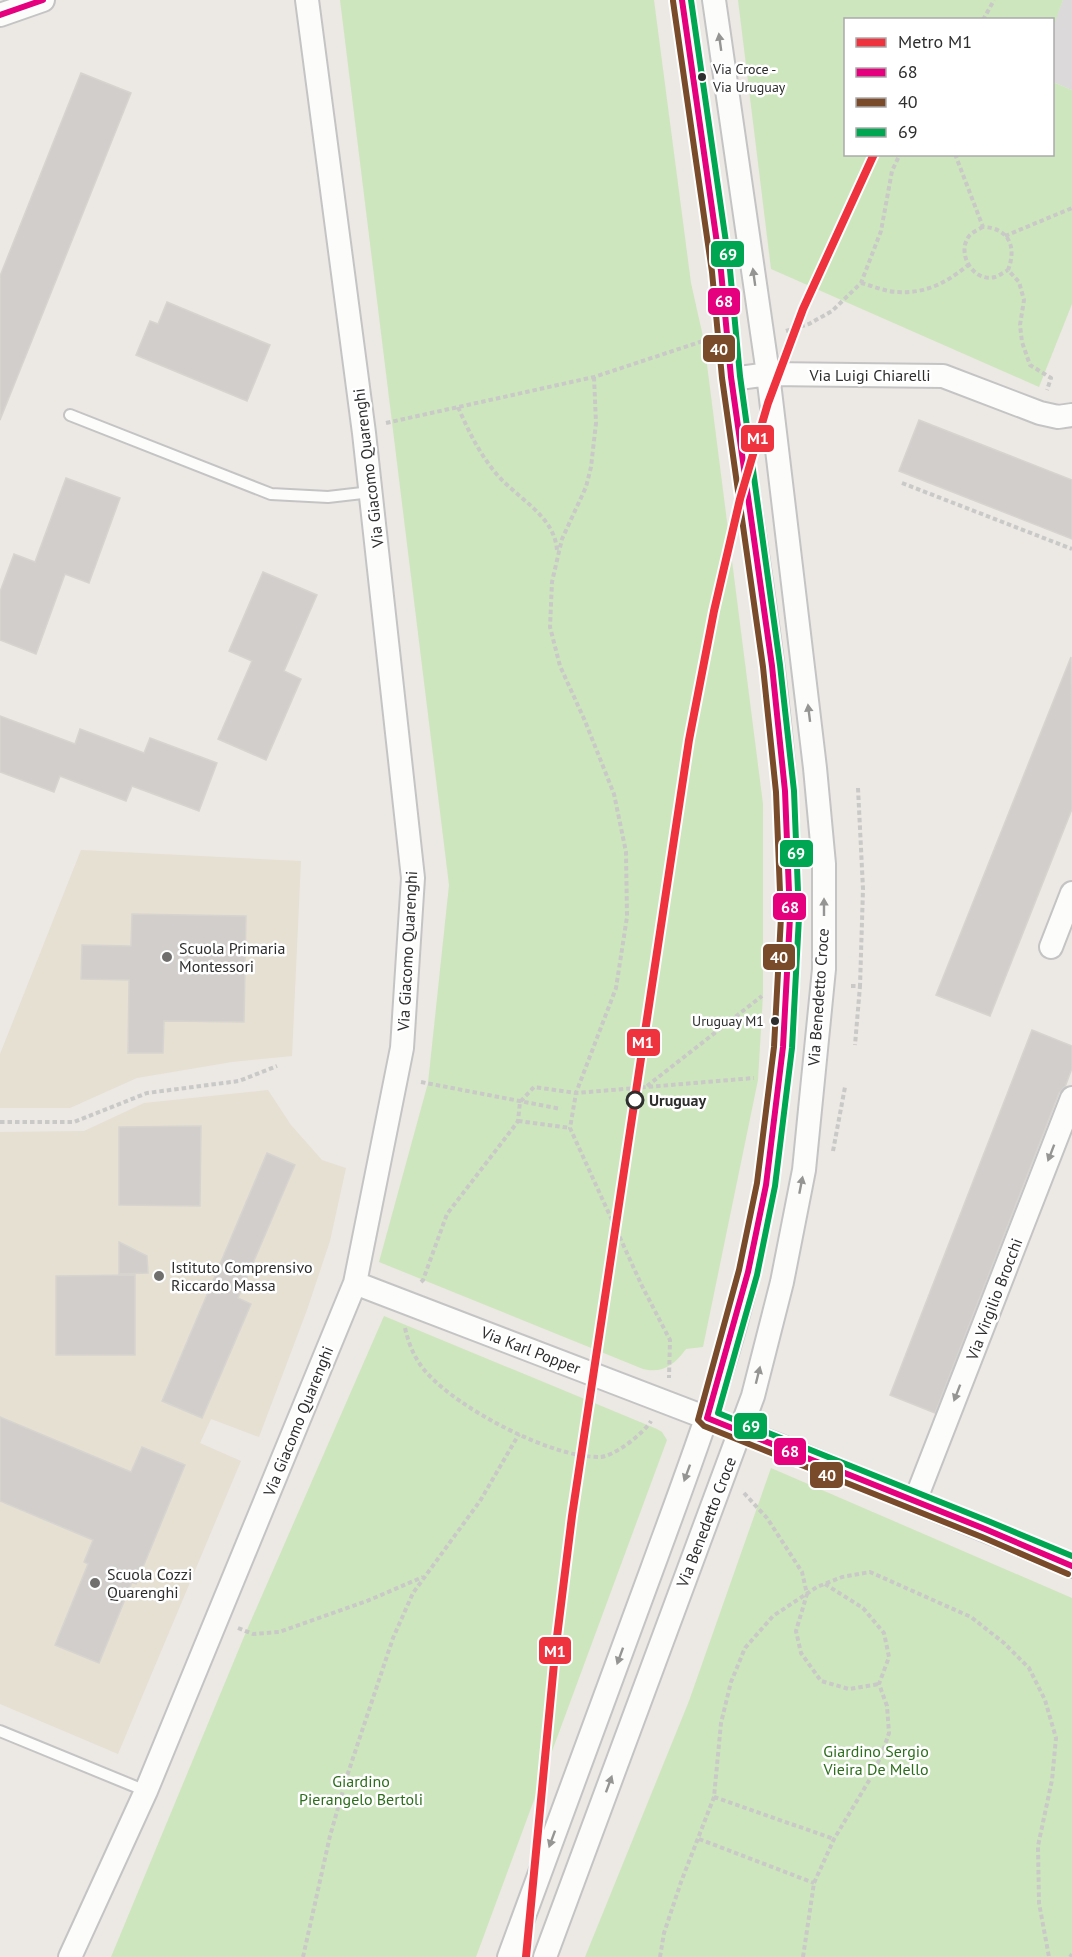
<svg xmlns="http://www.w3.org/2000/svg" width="1072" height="1957" viewBox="0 0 1072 1957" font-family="'PT Sans',sans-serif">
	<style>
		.industrial { fill: #dcd9db }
		.education { fill: #e6e0d3 }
		.green { fill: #cee6be }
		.building { fill: #d1cecb; stroke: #d7d4d0; stroke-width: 1.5 }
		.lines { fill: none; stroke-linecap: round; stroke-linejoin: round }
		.service-casing { stroke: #c5c4c5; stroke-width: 14 }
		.minor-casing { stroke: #c5c4c5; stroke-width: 26 }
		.path { stroke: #c9c9c8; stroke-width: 4; stroke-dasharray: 4.5 3; stroke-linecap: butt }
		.service { stroke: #fcfcfb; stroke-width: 10 }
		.minor { stroke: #fcfcfb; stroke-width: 22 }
		.bus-1-casing { stroke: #fff; stroke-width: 10 }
		.bus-2-casing { stroke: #fff; stroke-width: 10 }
		.bus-3-casing { stroke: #fff; stroke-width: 10 }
		.bus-1 { stroke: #e5007d; stroke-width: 6 }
		.bus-2 { stroke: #7a4b2a; stroke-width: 6 }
		.bus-3 { stroke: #00a651; stroke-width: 6 }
		.metro-1-casing { stroke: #fff; stroke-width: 12 }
		.metro-1 { stroke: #ee333e; stroke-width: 8 }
		.oneway { fill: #959594 }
		.bus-dot { fill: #2e2e2e; stroke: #fff; stroke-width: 2 }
		.poi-dot { fill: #706f6e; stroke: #fff; stroke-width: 2 }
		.stop-dot { fill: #fff; stroke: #2e2e2e; stroke-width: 3 }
		.labels { text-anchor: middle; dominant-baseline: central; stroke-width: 5; stroke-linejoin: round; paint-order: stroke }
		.bus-label { font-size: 14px; fill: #2e2e2e; stroke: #fff; text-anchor: start }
		.street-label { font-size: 16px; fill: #2e2e2e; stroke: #fff }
		.poi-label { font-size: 16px; fill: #2e2e2e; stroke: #fff; text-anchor: start }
		.stop-label { font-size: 16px; font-weight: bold; fill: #2e2e2e; stroke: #fff; text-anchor: start }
		.park-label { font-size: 16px; fill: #2c6e1b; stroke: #fff }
		.line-badge { stroke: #fff; stroke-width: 2 }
		.badge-label { font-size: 16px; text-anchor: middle; font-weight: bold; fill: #fff }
	</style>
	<rect width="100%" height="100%" fill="#ece8e4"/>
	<path class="industrial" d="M1063 0H1072V90L1053 82 1052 28Z"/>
	<path class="education" d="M81 850 301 861 292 1056 232 1062 137 1078 70 1108H0V1054Z
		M268 1090 291 1125 322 1160 346 1168 330 1241 307 1310 259 1437 211 1419 200 1443 241 1461 118 1754 0 1704V1132L84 1131 144 1103Z"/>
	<path class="green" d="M340 0H654L691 283 704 341 763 804V995L758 1080 703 1347 686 1349C675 1364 663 1374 643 1369L379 1262 428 1083 449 885Z
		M738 0H1063L1053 28 1052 20H846V154H1052L1053 82 1072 90V304L1039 387 771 269Z
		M384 1316 657 1429 662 1432 667 1440 476 1957H111L246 1632Z
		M771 1468 1072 1598V1957H585L689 1701Z"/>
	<path class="building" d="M81 73 131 93 0 420V276Z
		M167 302 270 345 247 401 136 355 150 321 158 324Z
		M919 420 1072 480V539L899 471Z
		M66 478 120 498 89 583 65 574 36 654 0 640V592L14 554 35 562Z
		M263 572 317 595 284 671 301 679 266 760 218 739 252 661 229 651Z
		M1071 657 1072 809 990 1016 936 995Z
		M0 716 75 744 80 729 144 753 150 738 217 763 199 811 132 786 126 801 60 776 54 792 0 772Z
		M132 914 246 916 244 1022 164 1021 163 1053H128L129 980 81 979 82 945 131 946Z
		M1032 1030 1072 1046V1068L1065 1087 1059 1093 935 1413 890 1395Z
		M201 1126 200 1206 119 1205V1127Z
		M267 1153 295 1165 238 1298 251 1304 202 1418 162 1401Z
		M119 1242 147 1256 148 1273 119 1274Z
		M135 1275V1355H56V1276Z
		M0 1417 131 1472 142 1447 185 1465 136 1584 132 1582 99 1663 55 1645 88 1564 84 1562 93 1540 0 1501Z"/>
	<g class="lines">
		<defs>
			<path id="service" d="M70 415 271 494 328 497 371 492
				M0 1731 146 1791"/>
			<path id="minor" d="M0 15 43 0
				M732 379 768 374 943 376 1040 413 1058 417 1072 415
				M1051 947 1072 893
				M355 1283 780 1446 1072 1566
				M915 1501 1072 1098
				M70 1957 146 1791 355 1283 402 1048 413 878 364 433 307 0
				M509 1957C557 1828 604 1698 652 1569 691 1462 733 1354 755 1242 780 1110 794 975 788 841 782 700 757 559 737 420 730 370 727 320 720 270 709 180 695 90 682 0
				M545 1957 753 1396 782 1282 804 1170 824 969V864L815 768 768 374 714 0"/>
		</defs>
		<use href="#service" class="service-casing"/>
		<use href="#minor" class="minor-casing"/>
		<path class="path" d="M983 20 994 0
			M955 154 983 227C1009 228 1017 247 1008 270L1019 282 1024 300 1020 325 1022 342 1030 365 1051 378 1047 390
			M983 227C979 229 973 232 970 235 955 252 973 283 995 277 999 276 1004 272 1008 270
			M1005 236 1072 208
			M861 283C873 286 886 292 898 292 925 294 948 282 968 265
			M786 331 809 324 832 311 861 283 881 231 892 171 900 154
			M594 377 596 423 591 467 586 487 562 539 558 556 552 582 550 627 560 666 585 721 614 794 626 852 627 917 616 988 576 1093 570 1128 642 1286 670 1340 669 1378
			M458 407C468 430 478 451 494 471 515 498 556 515 557 552
			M386 423 594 377 703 341
			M902 483 1072 549
			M858 788 863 889 860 986
			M851 986H860L855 1045
			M421 1082 561 1109
			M647 1086 762 996
			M518 1121 570 1128
			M0 1122H74L147 1093 239 1081 277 1066
			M833 1151 845 1087
			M421 1282 423 1280 447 1214 513 1128 518 1121 520 1102 534 1087 576 1093 754 1078
			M405 1328C409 1345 415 1360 427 1373 459 1409 551 1458 600 1457 615 1456 644 1433 651 1421
			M744 1493 767 1518 802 1572 807 1594 796 1631 801 1653 821 1681 849 1689 879 1684
			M238 1628 253 1634 279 1632 367 1601 423 1577
			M714 1797 834 1839
			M699 1839 814 1883
			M303 1957 330 1836 348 1773 393 1638 413 1593 480 1501 519 1434
			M660 1957 664 1933 681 1882 714 1797 721 1723 731 1682 745 1648 773 1616 817 1587 842 1577 870 1572 971 1617 1004 1643 1029 1668 1045 1700 1056 1738 1052 1780 1038 1846 1039 1903 1049 1957
			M803 1957 814 1883 834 1839 870 1779 882 1754 889 1733 887 1706 879 1684 889 1657 884 1633 863 1608 825 1584
			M1070 1957 1072 1954"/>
		<use href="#service" class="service"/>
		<use href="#minor" class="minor"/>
		<defs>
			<path id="bus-1" d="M682 0 721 271 731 377 772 666 785 791 790 917 783 1047 766 1185 748 1272 707 1418 985 1529 1072 1566
				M0 15 43 0"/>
			<path id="bus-2" d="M673 1 712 272 722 378 763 667 776 792 781 917 774 1047 757 1183 739 1270 698 1420 704 1426 982 1537 1068 1574"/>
			<path id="bus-3" d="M691 0 730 270 740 376 780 665 794 791 799 917 792 1048 775 1186 757 1275 718 1413 988 1521 1072 1556"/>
		</defs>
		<use href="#bus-1" class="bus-1-casing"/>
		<use href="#bus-2" class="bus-2-casing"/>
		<use href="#bus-3" class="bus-3-casing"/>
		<use href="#bus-1" class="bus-1"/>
		<use href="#bus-2" class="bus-2"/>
		<use href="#bus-3" class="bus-3"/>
		<defs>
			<path id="metro-1" d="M526 1957 555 1653 572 1516 689 740 714 611 740 499 768 403 803 309 874 154"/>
		</defs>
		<use href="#metro-1" class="metro-1-casing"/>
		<use href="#metro-1" class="metro-1"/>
	</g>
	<defs><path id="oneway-solid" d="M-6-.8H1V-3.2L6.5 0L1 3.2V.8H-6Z" transform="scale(1.5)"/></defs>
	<g class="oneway">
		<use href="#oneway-solid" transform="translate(720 42) rotate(-98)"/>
		<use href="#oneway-solid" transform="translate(754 277) rotate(-98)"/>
		<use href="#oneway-solid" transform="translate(809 713) rotate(-97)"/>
		<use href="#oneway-solid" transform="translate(824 907) rotate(-90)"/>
		<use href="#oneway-solid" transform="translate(1051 1153) rotate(111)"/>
		<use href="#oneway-solid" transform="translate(801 1185) rotate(-79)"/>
		<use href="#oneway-solid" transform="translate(758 1375) rotate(-76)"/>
		<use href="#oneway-solid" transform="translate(957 1393) rotate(111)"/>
		<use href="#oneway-solid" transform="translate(687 1473) rotate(110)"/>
		<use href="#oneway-solid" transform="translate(620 1656) rotate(110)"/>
		<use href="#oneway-solid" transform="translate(609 1784) rotate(-70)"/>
		<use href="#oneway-solid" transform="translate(552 1839) rotate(110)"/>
	</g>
	<g class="bus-dot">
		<circle cx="702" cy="77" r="5"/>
		<circle cx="775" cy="1021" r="5"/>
	</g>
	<g class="poi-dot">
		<circle cx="167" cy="957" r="6"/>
		<circle cx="159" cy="1276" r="6"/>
		<circle cx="95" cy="1583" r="6"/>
	</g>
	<circle class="stop-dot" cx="635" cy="1100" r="8"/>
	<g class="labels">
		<g class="bus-label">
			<text x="713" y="69">Via Croce -<tspan x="713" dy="18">Via Uruguay</tspan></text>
			<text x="764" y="1021" text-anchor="end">Uruguay M1</text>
		</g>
		<g class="street-label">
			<text x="870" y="375">Via Luigi Chiarelli</text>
			<text transform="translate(368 468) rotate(-97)">Via Giacomo Quarenghi</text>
			<text transform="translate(407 951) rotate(-87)">Via Giacomo Quarenghi</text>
			<text transform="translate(818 997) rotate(-86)">Via Benedetto Croce</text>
			<text transform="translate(994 1299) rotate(-69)">Via Virgilio Brocchi</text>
			<text transform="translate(531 1350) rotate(21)">Via Karl Popper</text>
			<text transform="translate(298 1421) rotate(-68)">Via Giacomo Quarenghi</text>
			<text transform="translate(706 1522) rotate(-69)">Via Benedetto Croce</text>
		</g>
		<g class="poi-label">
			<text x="179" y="948">Scuola Primaria<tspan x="179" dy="18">Montessori</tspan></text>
			<text x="171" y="1267">Istituto Comprensivo<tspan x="171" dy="18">Riccardo Massa</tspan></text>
			<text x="107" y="1574">Scuola Cozzi<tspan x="107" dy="18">Quarenghi</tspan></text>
		</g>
		<g class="stop-label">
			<text x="649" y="1100">Uruguay</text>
		</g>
		<g class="park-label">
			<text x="876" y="1751">Giardino Sergio<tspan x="876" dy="18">Vieira De Mello</tspan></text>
			<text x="361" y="1781">Giardino<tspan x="361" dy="18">Pierangelo Bertoli</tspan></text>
		</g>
	</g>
	<g class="line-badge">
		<rect x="710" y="240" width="35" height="28" rx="6" fill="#00a651"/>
		<rect x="707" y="287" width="34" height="29" rx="6" fill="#e5007d"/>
		<rect x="702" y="334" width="34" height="29" rx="6" fill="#7a4b2a"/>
		<rect x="740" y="424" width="35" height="29" rx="6" fill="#ee333e"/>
		<rect x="779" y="839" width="35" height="29" rx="6" fill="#00a651"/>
		<rect x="772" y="892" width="35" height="29" rx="6" fill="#e5007d"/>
		<rect x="762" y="943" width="34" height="28" rx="6" fill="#7a4b2a"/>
		<rect x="626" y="1028" width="35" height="29" rx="6" fill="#ee333e"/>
		<rect x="733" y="1412" width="35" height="28" rx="6" fill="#00a651"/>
		<rect x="773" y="1437" width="34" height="29" rx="6" fill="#e5007d"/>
		<rect x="809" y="1461" width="35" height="28" rx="6" fill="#7a4b2a"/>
		<rect x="538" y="1636" width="34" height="29" rx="6" fill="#ee333e"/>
	</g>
	<g class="badge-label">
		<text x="728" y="260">69</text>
		<text x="724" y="307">68</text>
		<text x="719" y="355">40</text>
		<text x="758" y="444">M1</text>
		<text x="796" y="859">69</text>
		<text x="790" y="913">68</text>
		<text x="779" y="963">40</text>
		<text x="643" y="1048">M1</text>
		<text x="751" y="1432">69</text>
		<text x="790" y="1457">68</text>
		<text x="827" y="1481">40</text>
		<text x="555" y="1657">M1</text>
	</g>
	<rect x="844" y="18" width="210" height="138" fill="#ffffff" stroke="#ababab" stroke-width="1.5"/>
	<rect x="856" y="38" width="30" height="9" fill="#ee333e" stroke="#ababab" stroke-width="1.5"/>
	<text x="898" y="48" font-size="18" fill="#2e2e2e">Metro M1</text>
	<rect x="856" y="68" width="30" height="9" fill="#e5007d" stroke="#ababab" stroke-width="1.5"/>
	<text x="898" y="78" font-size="18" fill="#2e2e2e">68</text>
	<rect x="856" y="98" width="30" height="9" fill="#7a4b2a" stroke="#ababab" stroke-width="1.5"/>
	<text x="898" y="108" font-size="18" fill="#2e2e2e">40</text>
	<rect x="856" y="128" width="30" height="9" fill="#00a651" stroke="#ababab" stroke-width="1.5"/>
	<text x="898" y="138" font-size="18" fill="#2e2e2e">69</text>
</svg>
